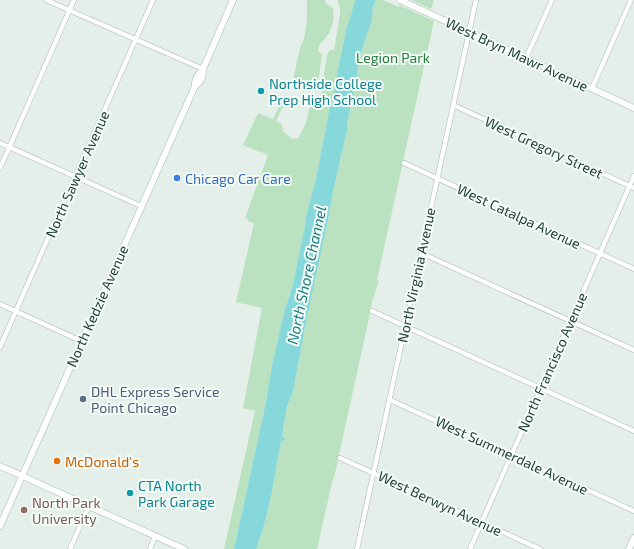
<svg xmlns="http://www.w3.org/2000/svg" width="634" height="549" viewBox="0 0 634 549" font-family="'Exo 2',sans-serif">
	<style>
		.green { fill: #bbe2c0 }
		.water { fill: #86d8da }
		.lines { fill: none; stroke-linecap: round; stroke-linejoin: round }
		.street-casing { stroke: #a6b8af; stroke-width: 5.5 }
		.secondary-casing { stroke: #a1bcaf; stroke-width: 7 }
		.street { stroke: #fff; stroke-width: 4.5 }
		.secondary { stroke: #fff; stroke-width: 6 }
		.culture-dot { fill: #0f9aa8; stroke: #f5fbf7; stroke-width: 1.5 }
		.shop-dot { fill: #3f7fe0; stroke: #f5fbf7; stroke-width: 1.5 }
		.service-dot { fill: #5c6f8a; stroke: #f5fbf7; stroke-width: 1.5 }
		.food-dot { fill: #e8710a; stroke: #f5fbf7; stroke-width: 1.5 }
		.education-dot { fill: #8d6e63; stroke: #f5fbf7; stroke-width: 1.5 }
		.labels { text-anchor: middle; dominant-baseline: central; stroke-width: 4; stroke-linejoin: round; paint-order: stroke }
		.street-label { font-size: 14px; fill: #214335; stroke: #f5fbf7 }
		.park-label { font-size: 14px; fill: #267f3c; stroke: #f5fbf7 }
		.culture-label { font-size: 14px; fill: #0d838f; stroke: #f5fbf7; text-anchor: start }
		.shop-label { font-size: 14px; fill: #366cbe; stroke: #f5fbf7; text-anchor: start }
		.service-label { font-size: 14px; fill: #4e5e75; stroke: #f5fbf7; text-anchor: start }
		.food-label { font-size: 14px; fill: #c56008; stroke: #f5fbf7; text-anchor: start }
		.education-label { font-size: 14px; fill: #785e54; stroke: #f5fbf7; text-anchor: start }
		.water-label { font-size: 15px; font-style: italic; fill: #137d81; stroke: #f5fbf7 }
	</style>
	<rect width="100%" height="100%" fill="#e4efe9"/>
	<path class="green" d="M307 0H324L327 4 333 8C335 17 333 28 327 36 323 42 318 44 318 51L322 54 318 83 293 80 300 48 304 39 307 20Z
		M337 0H355L349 22 347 26 338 69 332 105 330 107 316 179 306 217 305 226 292 288 284 312 272 366 265 407 234 549H224L255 411 243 408 262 308 236 302 254 223 247 221 248 219 245 218 268 155 243 145V143H244L258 113 273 119 281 102H285L276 121 282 124 283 131 292 139 298 138 300 135 306 123 310 105 313 102 317 99V103H319L318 110H319L320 106H321L322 100 320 99 327 56 328 53 330 50H334L340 14V8Z
		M376 0H383L399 7V5L434 21 377 280 379 281 372 302 369 318 334 478H333L317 549H256C270 514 274 477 281 440H285V438L282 436 287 408 293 392 307 317 327 225 333 192 347 130V125L362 49 371 23 373 12 372 9Z
		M412 0H434L431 9Z"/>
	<path class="water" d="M355 0H376L372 9 373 12 371 23 362 49 347 125V130L333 192 327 225 307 317 293 392 287 407 282 436 285 438V440L281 441C274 477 270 514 256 549H234L265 407 272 366 284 312 292 288 305 226 306 217 316 179 330 107 332 105 338 69 347 26 349 22Z"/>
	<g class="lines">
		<defs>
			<path id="street" d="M46 0 203 69
				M526 58 552 0
				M592 88 631 0
				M453 105 634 188
				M0 143 141 206
				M404 163 634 269
				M0 168 74 0
				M421 253 634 350
				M0 304 81 341
				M372 311 634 431
				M0 347 153 0
				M390 400 634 511
				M340 458 540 549
				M70 549 89 506
				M150 549 155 536
				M357 549 476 0
				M470 549 634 176"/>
			<path id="secondary" d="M400 0 634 108
				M195 86C202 82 203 76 203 69
				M0 466 184 549
				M0 526 195 86C194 79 198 74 203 69L233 0
				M629 549 634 538"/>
		</defs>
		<use href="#street" class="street-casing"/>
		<use href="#secondary" class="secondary-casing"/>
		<use href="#street" class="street"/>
		<use href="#secondary" class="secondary"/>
	</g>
	<g class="culture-dot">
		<circle cx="261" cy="91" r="4"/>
		<circle cx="130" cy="493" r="4"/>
	</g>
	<circle class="shop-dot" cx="177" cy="178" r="4"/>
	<circle class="service-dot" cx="83" cy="399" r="4"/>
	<circle class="food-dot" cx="57" cy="461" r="4"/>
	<circle class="education-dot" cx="24" cy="510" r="4"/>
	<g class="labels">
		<g class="street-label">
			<text transform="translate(517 54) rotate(25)">West Bryn Mawr Avenue</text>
			<text transform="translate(544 147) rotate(25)">West Gregory Street</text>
			<text transform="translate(77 174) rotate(-66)">North Sawyer Avenue</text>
			<text transform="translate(519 216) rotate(25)">West Catalpa Avenue</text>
			<text transform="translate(416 275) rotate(-78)">North Virginia Avenue</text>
			<text transform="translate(97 306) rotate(-66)">North Kedzie Avenue</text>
			<text transform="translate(552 362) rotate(-66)">North Francisco Avenue</text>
			<text transform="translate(512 455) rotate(25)">West Summerdale Avenue</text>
			<text transform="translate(440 503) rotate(25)">West Berwyn Avenue</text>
		</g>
		<g class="park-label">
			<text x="393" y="57">Legion Park</text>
		</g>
		<g class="culture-label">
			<text x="269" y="83">Northside College<tspan x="269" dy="16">Prep High School</tspan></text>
			<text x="138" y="485">CTA North<tspan x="138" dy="16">Park Garage</tspan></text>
		</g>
		<g class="shop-label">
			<text x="185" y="178">Chicago Car Care</text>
		</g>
		<g class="service-label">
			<text x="91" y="391">DHL Express Service<tspan x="91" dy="16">Point Chicago</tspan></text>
		</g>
		<g class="food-label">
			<text x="65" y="461">McDonald's</text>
		</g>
		<g class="education-label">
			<text x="32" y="502">North Park<tspan x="32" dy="16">University</tspan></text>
		</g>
		<g class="water-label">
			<text transform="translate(306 275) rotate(-78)">North Shore Channel</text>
		</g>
	</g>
</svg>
